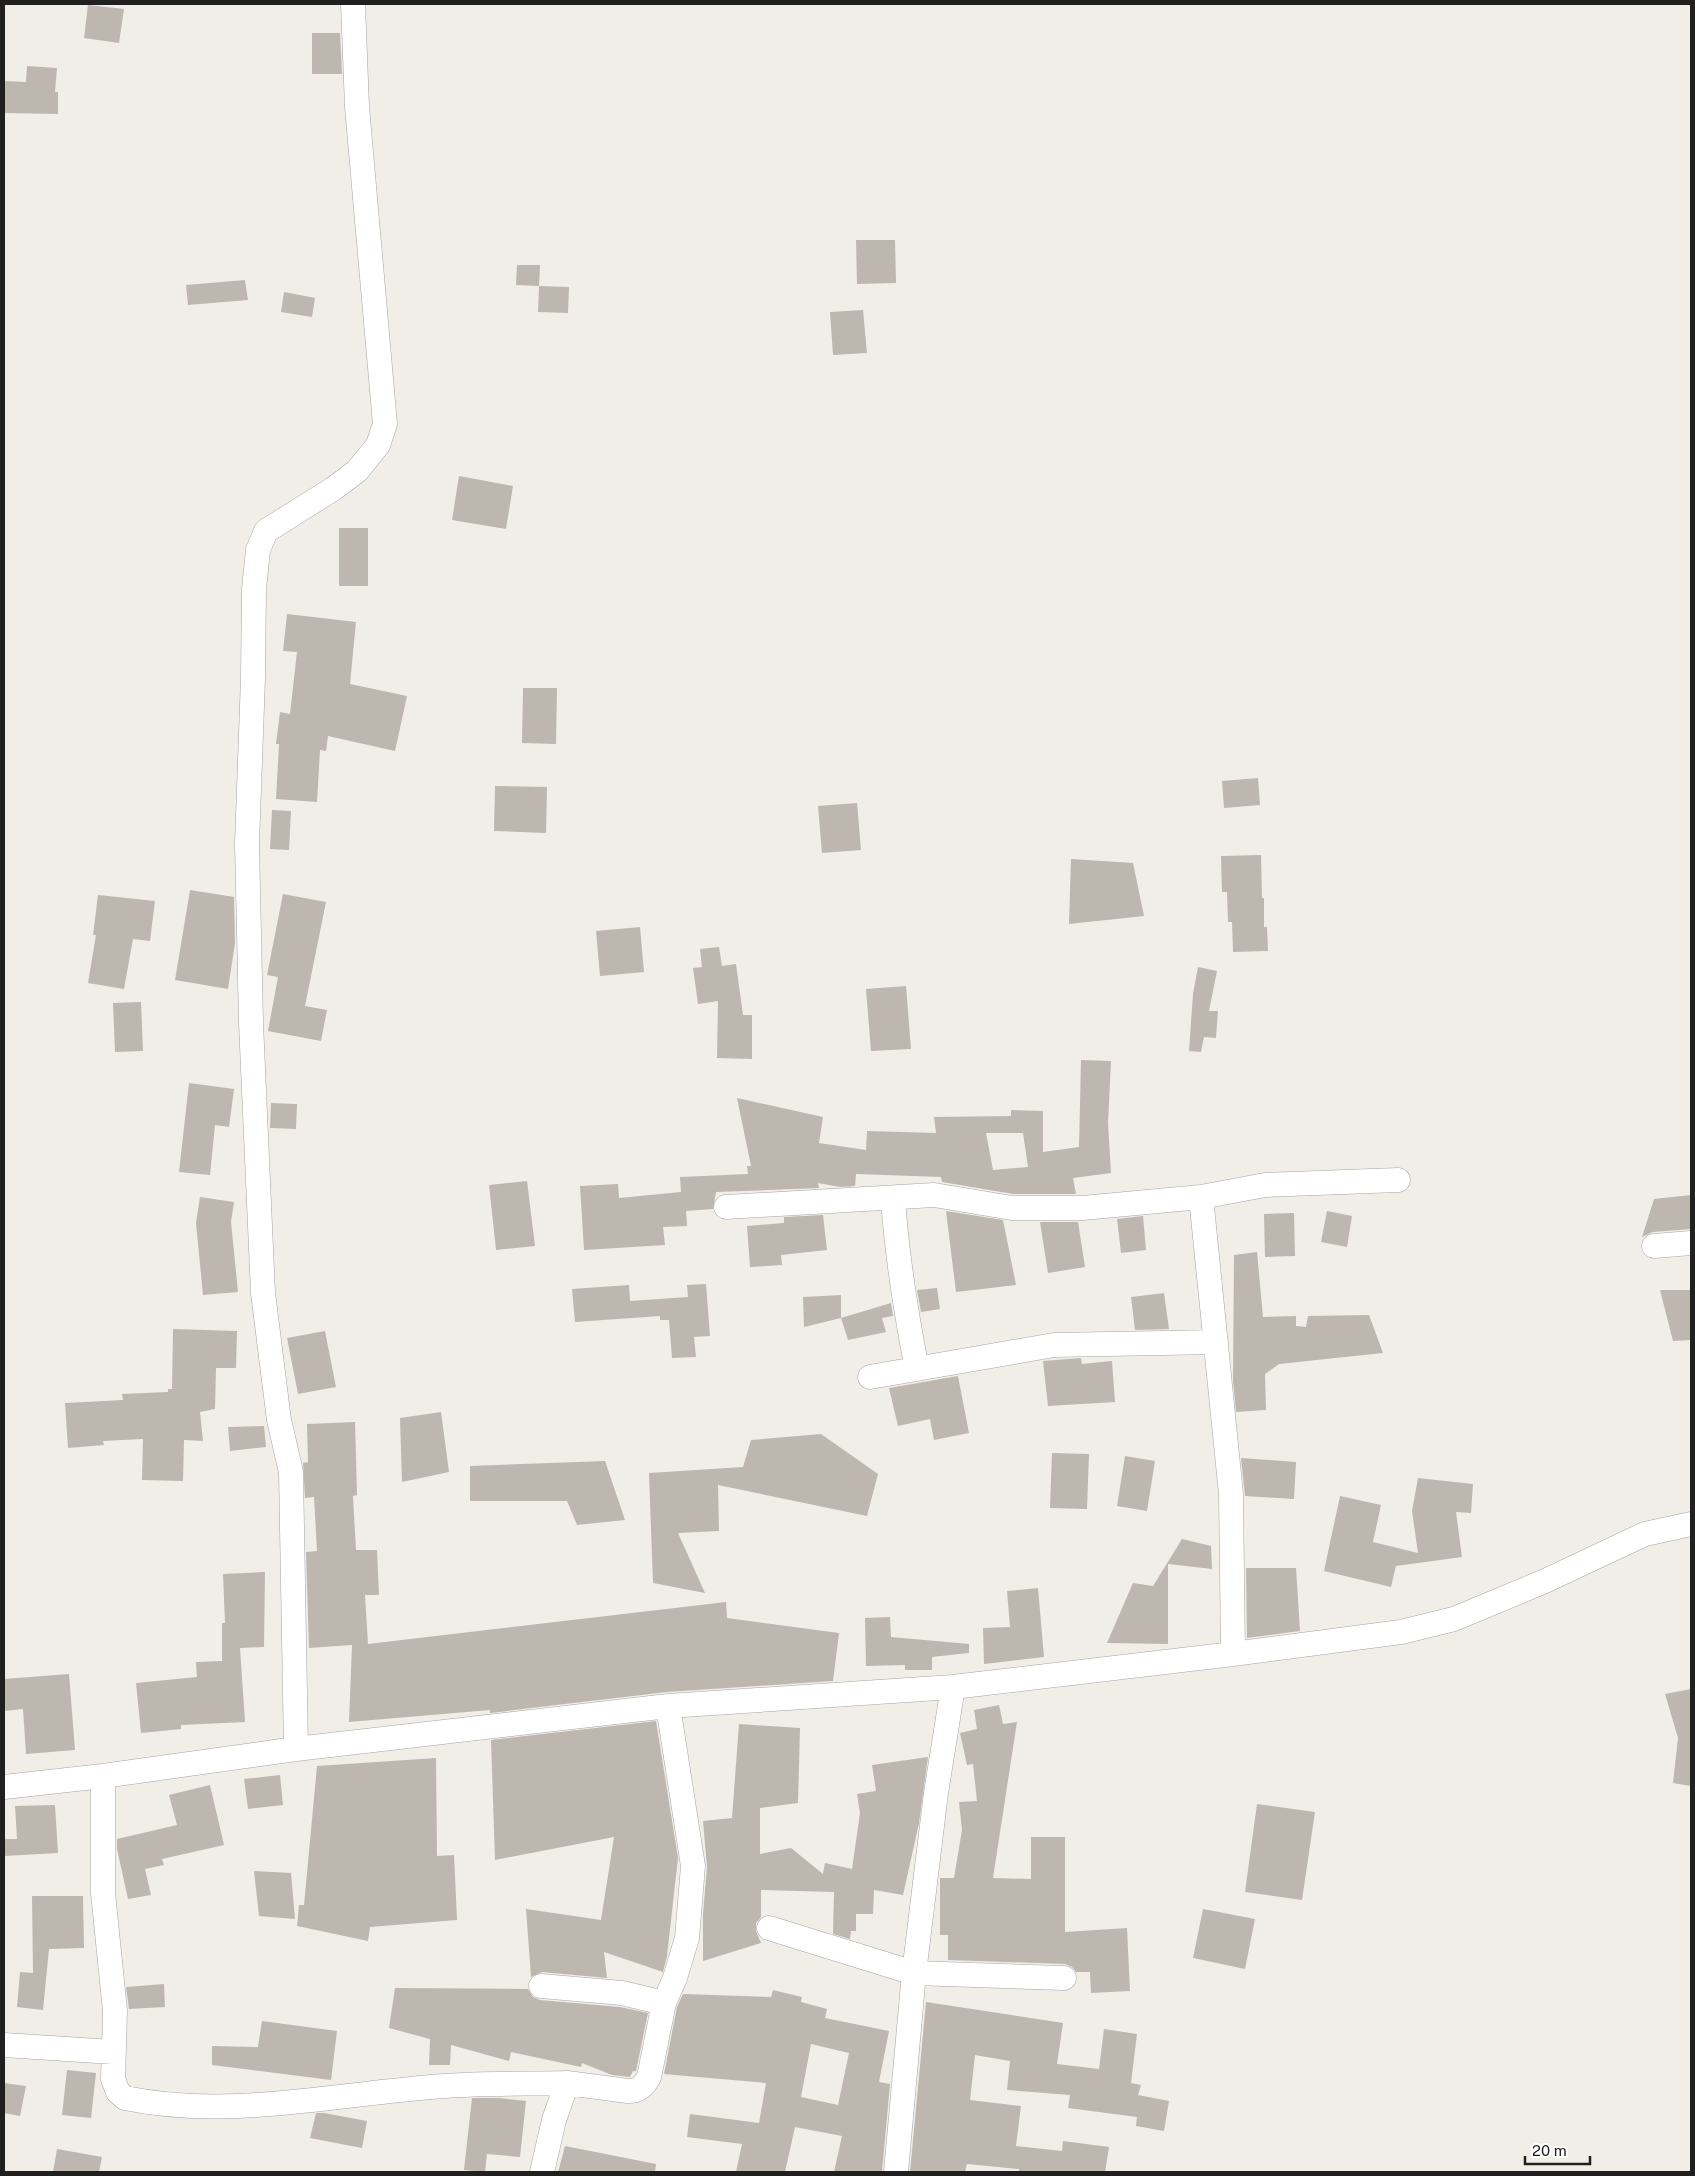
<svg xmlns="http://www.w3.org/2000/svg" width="1695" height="2176" viewBox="0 0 1695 2176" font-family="'Public Sans',sans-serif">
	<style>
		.building { fill: #bdb7b0; fill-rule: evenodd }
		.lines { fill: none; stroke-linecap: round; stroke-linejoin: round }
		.minor-casing { stroke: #a4a4a4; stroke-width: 25 }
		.minor { stroke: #fff; stroke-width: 24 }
	</style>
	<rect width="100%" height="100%" fill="#f0eee7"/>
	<path class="building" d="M88 5 124 9 119 43 84 38Z
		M312 33H340L342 74H312Z
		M27 66 57 68 55 92H58V114L4 113V81L26 82Z
		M856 240H895L896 283 857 284Z
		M517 265H540L539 286 516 285Z
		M245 280 248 300 188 305 186 285Z
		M539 286 569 287 568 313 538 312Z
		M284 292 315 298 312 317 281 312Z
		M863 310 867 353 833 355 830 312Z
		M459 476 513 486 506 529 452 520Z
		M339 528H368V586H339Z
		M287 614 356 622 350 684 407 696 395 751 328 736 326 751 320 750 317 802 276 799 279 744H276L280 712 290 714 297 652 283 651Z
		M523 688H557L556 744 522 743Z
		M1258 778 1260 805 1224 808 1222 781Z
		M495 786 547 787 546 833 494 831Z
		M857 803 861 850 822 853 818 806Z
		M272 810 291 811 289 850 270 849Z
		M1261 855 1262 898H1264V927H1267L1268 951 1233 952 1232 922H1228L1227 892H1222L1221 856Z
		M1071 859 1133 863 1144 916 1069 924Z
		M190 890 234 897 235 943 228 989 175 980Z
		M283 894 326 902 305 1006 327 1010 321 1041 268 1031 278 977 267 975Z
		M98 895 155 901 150 941 133 939 124 989 88 983 96 935H93Z
		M640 927 644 972 600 976 596 931Z
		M719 947 722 966 736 964 743 1015H752V1059L717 1058 718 1001 698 1004 693 968 702 967 700 949Z
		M1198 967 1217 971 1209 1011H1218L1216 1038 1204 1037 1201 1052 1189 1051 1193 994Z
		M906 986 911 1049 871 1051 866 989Z
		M141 1002 143 1051 115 1052 113 1003Z
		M1081 1060 1111 1061 1108 1123 1111 1173 1073 1178 1076 1194H1013L942 1182 941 1177 856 1174 855 1186 840 1187 818 1183 819 1188 716 1192 713 1209 686 1211 687 1226 663 1227 665 1245 584 1250 580 1186 618 1184 619 1198 681 1192 680 1177 748 1174 747 1166H751L737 1098 823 1117 819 1143 866 1150 867 1131 936 1133 934 1117 1011 1116V1110L1043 1111V1152L1079 1147ZM986 1133H1023L1028 1167 993 1170Z
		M189 1083 234 1089 229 1127 215 1125 210 1175 179 1172Z
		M271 1103 297 1104 296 1129 270 1128Z
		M527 1181 535 1246 496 1250 489 1185Z
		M1691 1195V1229L1653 1232 1642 1237 1654 1199Z
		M200 1197 234 1202 231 1222 238 1292 203 1295 196 1223Z
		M946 1211 1003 1220 1016 1285 956 1292Z
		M1327 1211 1352 1216 1347 1247 1321 1242Z
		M1294 1213 1295 1256 1265 1257 1264 1214Z
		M823 1215 827 1250 781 1255 782 1265 750 1267 747 1226 784 1223V1217Z
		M1143 1216 1146 1250 1121 1253 1117 1219Z
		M1040 1222H1078L1085 1267 1048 1273Z
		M1257 1252 1263 1317 1296 1316V1326L1306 1327 1308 1316 1369 1315 1383 1353 1279 1364 1265 1374 1266 1410 1236 1412 1233 1381 1234 1255Z
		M706 1284 710 1336 694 1337 696 1357 672 1358 669 1320H660V1316L575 1322 572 1289 629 1285 630 1301 688 1297 687 1285Z
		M937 1288 940 1309 921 1312 917 1290Z
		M1660 1290H1691V1340L1673 1341Z
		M1164 1293 1169 1329 1135 1330 1131 1297Z
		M841 1295V1318L804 1327 803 1297Z
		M891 1303 893 1316 882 1318 886 1332 848 1340 841 1318Z
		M173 1329 237 1331 236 1368H216L215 1409 200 1412 203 1441 184 1440 183 1481 142 1480 143 1439 103 1441 104 1445 68 1448 65 1403 123 1400 122 1394 168 1392V1389H172Z
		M325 1331 336 1387 298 1394 287 1338Z
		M1081 1358 1082 1364 1112 1361 1115 1402 1048 1406 1043 1361Z
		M958 1376 969 1433 934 1440 930 1419 898 1426 889 1388Z
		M441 1412 449 1472 402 1482 400 1418Z
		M355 1422 357 1495 353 1496 356 1550H377L379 1595H365L368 1644 726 1602 727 1618 839 1633 833 1681 667 1692 490 1713V1710L349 1722 352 1645 309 1648 306 1552 317 1551 314 1497 305 1498 303 1463 308 1462 307 1424Z
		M264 1426 266 1447 230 1451 228 1427Z
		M821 1434 878 1474 867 1516 718 1485 719 1531 678 1533 705 1593 653 1583 649 1473 743 1467 751 1440Z
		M1052 1453 1089 1454 1087 1509 1050 1508Z
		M1125 1456 1155 1461 1147 1511 1117 1506Z
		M1241 1458 1296 1462 1294 1499 1245 1496Z
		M605 1461 625 1520 577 1525 567 1501H470V1466Z
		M1418 1478 1473 1484 1471 1513 1456 1512 1462 1557 1396 1566 1391 1587 1324 1571 1340 1496 1381 1505 1373 1542 1418 1553 1412 1511Z
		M1182 1539 1211 1546 1212 1569 1168 1564V1644L1107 1643 1133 1583 1153 1586Z
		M1246 1568H1296L1300 1631 1247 1638Z
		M265 1572 264 1647 240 1648 245 1722 181 1725V1729L141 1733 136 1683 197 1677 196 1662 222 1661V1623H225L223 1574Z
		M1038 1588 1044 1657 984 1664 983 1628 1010 1627 1007 1591Z
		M890 1617 891 1637 969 1644V1653L932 1657V1670H905V1665L866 1666 865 1618Z
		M69 1674 75 1750 26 1754 23 1709 4 1711V1679Z
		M1691 1689V1786L1673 1783 1678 1738 1665 1694Z
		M999 1705 1003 1724 1017 1722 993 1878 1031 1879V1837H1065V1932L1127 1928 1130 1991 1091 1993 1090 1972H1076L1072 1967 1065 1964 948 1960V1935H940V1878H954L962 1830 959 1802 977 1801 973 1764 967 1765 960 1733 977 1729 974 1710Z
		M656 1721 678 1858 667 1956 663 1972 604 1952 607 1978 542 1972 531 1977 526 1909 601 1920 614 1837 495 1860 491 1740Z
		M739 1724 800 1728 798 1803 760 1808V1854L791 1848 823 1874 825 1863 852 1869 860 1813 857 1794 876 1791 872 1765 928 1757 919 1823 903 1895 874 1890 873 1914H856V1931H851L850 1939 833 1934 834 1892 761 1890V1917L756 1923V1931L761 1943 703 1961V1914L707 1867 703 1821 732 1818Z
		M436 1758 437 1856 454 1855 457 1920 370 1927 368 1941 297 1926 299 1905H304L317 1766Z
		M280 1775 283 1805 248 1809 244 1779Z
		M210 1785 224 1845 162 1859 164 1865 145 1869 151 1895 128 1899 117 1849V1839L177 1825 169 1795Z
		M1257 1804 1315 1812 1302 1900 1245 1892Z
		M55 1805 58 1853 4 1856V1839H17L15 1806Z
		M254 1871 291 1873 295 1919 259 1916Z
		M32 1896H83L84 1948 49 1949 43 2010 17 2007 20 1972 33 1973Z
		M1203 1909 1255 1919 1245 1969 1193 1958Z
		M164 1984 165 2007 129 2009 126 1987Z
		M395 1988 528 1989 533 1997 540 2000 620 2007 648 2013 636 2071H633L630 2077 612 2075 582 2063 581 2067 511 2052 509 2061 451 2045 450 2065H429L430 2039 389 2028Z
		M773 1990 802 1997 801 2002 827 2009 825 2018 889 2031 879 2082 890 2084 882 2172H834L842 2136 795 2127 785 2172H736L742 2144 687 2137 690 2114 759 2123 766 2083 664 2074 677 2007 683 1994 771 1997ZM811 2044 849 2053 838 2105 801 2097Z
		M926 2002 1063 2023 1057 2064 1099 2069 1104 2029 1137 2034 1131 2083 1141 2085 1138 2095 1169 2101 1164 2131 1136 2126 1137 2117 1068 2108 1070 2095 1007 2090 1010 2061 975 2055 970 2100 1021 2106 1016 2146 1062 2151 1063 2141 1109 2147 1105 2172H1019V2169L967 2164 965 2172H910Z
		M262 2021 337 2031 331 2080 212 2065V2046L258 2047Z
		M67 2070 96 2073 91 2118 62 2115Z
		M4 2083 26 2086 20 2116 4 2113Z
		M472 2098H499L526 2101 520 2157 487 2154 485 2172 464 2170Z
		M316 2113H324L367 2121 362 2148 310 2138Z
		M565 2146 656 2164 655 2172H558Z
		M57 2149 102 2157 99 2172H53Z"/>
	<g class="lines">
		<defs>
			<path id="minor" d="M353 4 357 107 385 424 378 445 357 471 333 489 266 531 258 550 254 589 253 678 247 844 251 1023 263 1293 279 1420 291 1472 296 1749 668 1706 953 1687 1233 1654 1401 1632 1454 1619 1545 1581 1645 1534 1691 1524
				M1201 1197 1231 1494 1233 1654
				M893 1199C897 1257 906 1313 917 1369
				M726 1207 934 1195 1012 1208H1083L1201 1197 1265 1185 1398 1180
				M1654 1246 1691 1243
				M870 1377 1054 1345 1216 1342
				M103 1776V1893L115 2011 113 2079 118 2092 125 2098C231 2120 339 2093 445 2086 486 2083 526 2084 567 2083
				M4 1787 103 1776 296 1749
				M769 1928 914 1973 1064 1978
				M541 1986 622 1993 664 2003
				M4 2045 113 2052
				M542 2172 554 2120 567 2083 628 2091C639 2091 643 2087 649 2077L664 2003 675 1978 687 1938 693 1866 668 1706
				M896 2172 914 1973 936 1793 953 1687"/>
		</defs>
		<use href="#minor" class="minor-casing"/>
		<use href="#minor" class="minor"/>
	</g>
	<rect width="1695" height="2176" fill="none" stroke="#202020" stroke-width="10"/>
	<path d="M1525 2156v8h65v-8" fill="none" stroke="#202020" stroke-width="2.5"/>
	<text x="1532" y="2156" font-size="15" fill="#202020" stroke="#ffffff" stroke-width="4" paint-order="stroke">20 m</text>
</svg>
